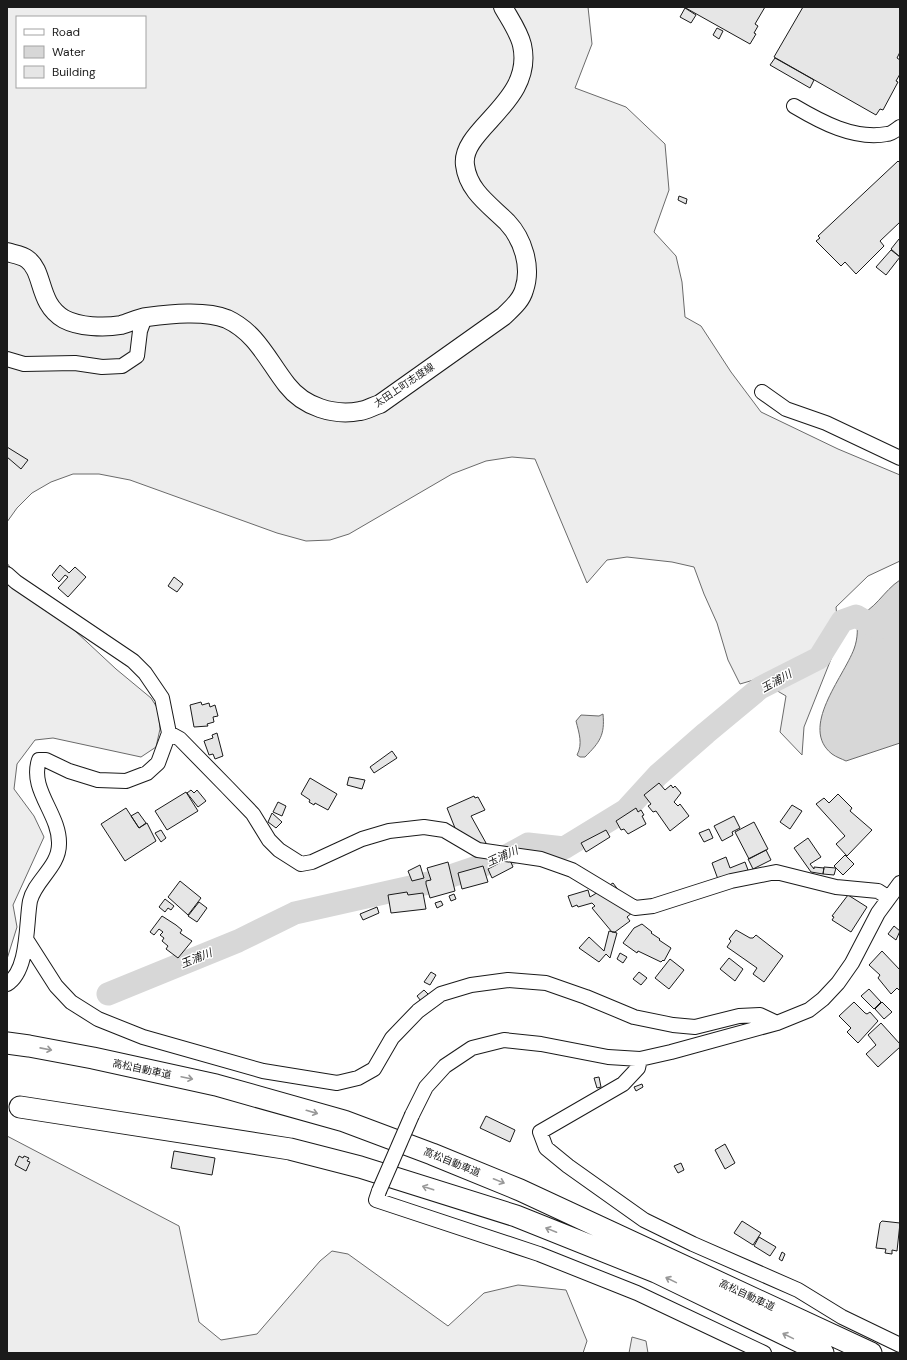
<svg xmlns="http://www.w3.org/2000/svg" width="907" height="1360" viewBox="0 0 907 1360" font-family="'DM Sans','Noto Sans JP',sans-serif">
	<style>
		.built { fill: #ededed; stroke: #6a6a6a; fill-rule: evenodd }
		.water { fill: #d7d7d7; stroke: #6a6a6a }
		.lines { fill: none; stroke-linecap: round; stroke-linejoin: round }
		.river { stroke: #d7d7d7; stroke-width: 23 }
		.building { fill: #e6e6e6; stroke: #1a1a1a }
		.minor-casing { stroke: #1a1a1a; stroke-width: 16 }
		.major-casing { stroke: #1a1a1a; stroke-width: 20 }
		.highway-casing { stroke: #1a1a1a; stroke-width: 23 }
		.minor { stroke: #fff; stroke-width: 14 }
		.major { stroke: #fff; stroke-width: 18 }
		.highway { stroke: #fff; stroke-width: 21 }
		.minor-bridge-casing { stroke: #1a1a1a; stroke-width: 16; stroke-linecap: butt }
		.minor-bridge { stroke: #fff; stroke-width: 14 }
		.oneway { stroke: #989898 }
		.labels { text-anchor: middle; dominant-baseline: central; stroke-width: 3; stroke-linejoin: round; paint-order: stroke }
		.street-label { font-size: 10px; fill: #1a1a1a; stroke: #fff }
		.water-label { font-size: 11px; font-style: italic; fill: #1a1a1a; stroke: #fff }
	</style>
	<rect width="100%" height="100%" fill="#fff"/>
	<path class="built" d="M7 7H588L592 44 575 88 626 107 665 144 669 190 654 232 676 256 682 282 685 317 701 326 731 372 761 412 838 449 900 475V561L868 576 836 607 839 639 804 727 802 755 780 732 786 696 757 679 740 684 728 660 717 623 704 594 694 567 672 562 627 557 607 560 587 583 535 459 512 457 486 461 452 474 349 534 330 540 306 541 277 533 130 480 99 474H73L51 482 32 493 17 508 7 522ZM17 17H145V87H17Z
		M7 563 17 577 116 669 151 698 158 709 160 729 156 747 141 757 53 738 35 740 17 764 14 789 34 816 44 837 13 905 17 927 7 959Z
		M7 1136 179 1226 199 1322 221 1340 257 1334 320 1261 332 1251 348 1254 448 1326 484 1293 518 1285 566 1290 587 1341 583 1353H7Z
		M632 1337 646 1341 648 1353H629Z"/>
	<path class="water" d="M900 580V743L846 761C842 759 836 757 832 754 799 728 843 678 854 649 858 638 858 628 856 616 875 611 883 591 900 580Z
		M603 714C605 735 600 742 585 757H580L577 755C583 744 579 733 576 721L581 715 599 716Z"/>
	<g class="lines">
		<path class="river" d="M108 994 238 941 295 913 433 882 501 859 528 844 564 848 626 810 658 775 706 733 760 688 819 658 842 621 856 616 877 628 900 624"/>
	</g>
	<path class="building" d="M684 7H765L755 24 758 26 754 33 756 34 750 44Z
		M803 7H900V52L897 58 900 60V74L896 81 898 82 883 110 880 109 876 115 774 57Z
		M685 8 696 15 691 23 680 17Z
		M717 28 723 31 719 39 713 35Z
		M775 58 814 80 810 88 770 65Z
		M898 161 900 163V222L880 241 884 246 856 274 845 262 841 266 816 241 820 238 818 236Z
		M679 196 687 199 686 204 678 200Z
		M899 239 900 240V257L891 249Z
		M891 250 900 257 886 275 876 267Z
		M7 447 28 460 21 469 7 457Z
		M60 565 69 573 75 567 86 577 68 597 58 588 68 577 65 575 59 582 52 575Z
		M174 577 183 584 177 592 168 586Z
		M201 702 202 705 209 703 210 707 215 705 218 716 213 717 214 722 207 724 208 726 194 727 190 705Z
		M217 733 223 756 215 759 213 754 209 755 204 741 213 738 212 735Z
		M392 751 397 758 374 773 370 767Z
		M349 777 365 780 362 789 347 785Z
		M310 778 337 794 328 810 315 803 314 805 309 802 310 800 301 794Z
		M659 783 665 790 671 785 673 788 675 786 681 793 674 802 678 806 680 804 689 816 670 831 656 811 653 812 648 806 651 804 644 795Z
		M191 790 194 793 197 790 206 801 198 807 187 793Z
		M186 792 198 811 167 830 155 811Z
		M838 794 852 808 850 811 872 830 847 856 836 844 845 836 816 804 824 798 829 803Z
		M474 796 475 798 478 797 485 810 471 816 486 843 475 848 461 843 447 808Z
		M278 802 286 806 282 816 273 812Z
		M792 805 802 811 790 829 780 822Z
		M126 808 139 828 147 823 156 841 125 861 101 824Z
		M636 808 638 812 641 810 644 815 642 816 646 824 628 834 624 829 621 830 616 821Z
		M138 812 146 823 139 828 131 816Z
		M272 813 282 822 276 828 268 822Z
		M734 816 740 828 732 832 733 835 722 841 714 826Z
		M754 822 768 849 749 859 735 832Z
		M709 829 713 838 704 842 699 833Z
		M161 830 166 838 161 842 155 833Z
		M606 830 610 837 586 852 581 843Z
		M808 838 821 857 810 864 814 869V867L824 868 823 874 811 872 794 848Z
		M766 850 771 860 753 869 748 859Z
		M845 855 854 864 843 875 834 866Z
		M726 857 730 868 745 862 748 870 719 882 712 863Z
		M509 858 513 867 492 878 488 869Z
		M448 862 455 891 430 898 426 884V881L431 880 427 868Z
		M420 865 424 878 412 881 408 871Z
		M483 866 488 882 462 889 458 873Z
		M824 867 836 868 834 875 823 874Z
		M180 881 201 898 188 915 168 897Z
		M613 883 634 911 627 917 630 921 615 932H612L592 908 595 906 592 903 578 907 577 905 572 907 568 896 588 890 590 897Z
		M407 892 408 895 423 893 426 909 391 913 388 895Z
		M454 894 456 899 451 901 449 896Z
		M848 895 867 907 851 932 832 920 834 917 832 916Z
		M165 899 174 906 171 910 168 908 165 912 159 907Z
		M441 901 443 905 437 908 435 903Z
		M199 902 207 908 197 922 188 916Z
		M377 907 379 913 363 920 360 914Z
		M162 916 176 925 182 930 180 933 192 941 178 958 166 949 168 946 162 941 164 938 160 935 163 932 159 929 154 935 150 932Z
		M642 924 652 932 651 933 660 939 659 940 671 948 664 961 663 960 661 962 638 951 637 953 623 943 634 928Z
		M894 926 900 931 896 940 888 934Z
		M736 930 750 938H753L756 935 783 956 764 982 753 974 757 968 727 947 731 941 729 939Z
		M609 931 617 933 610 958 606 954 599 962 579 948 589 937 604 951Z
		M882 951 900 970V991L897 988 891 994 878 978 880 975 869 965Z
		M620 953 627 957 623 963 617 959Z
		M729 958 743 969 735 981 720 969Z
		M670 959 684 970 669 989 655 978Z
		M431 972 436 975 430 985 424 982Z
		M639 972 647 978 641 985 633 979Z
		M869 989 881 1002 874 1009 861 996Z
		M424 990 428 994 421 1001 417 996Z
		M854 1002 865 1013 867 1014 870 1012 878 1021 858 1043 847 1032 851 1028 839 1016Z
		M882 1002 892 1012 884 1019 875 1009Z
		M881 1023 900 1044V1047L878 1067 866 1054 876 1045 868 1035Z
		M599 1077 601 1087 597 1088 594 1078Z
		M642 1084 643 1087 636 1091 634 1087Z
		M486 1116 515 1130 510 1142 480 1128Z
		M725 1144 735 1163 725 1169 715 1150Z
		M174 1151 215 1158 212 1175 171 1168Z
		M19 1156 23 1158 24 1156 29 1158 27 1161 30 1162 26 1171 15 1165Z
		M681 1163 684 1170 678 1173 674 1166Z
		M742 1221 761 1233 753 1245 734 1233Z
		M882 1221 900 1223 897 1251 892 1250V1254L885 1253 886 1249 876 1248 880 1223Z
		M759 1237 776 1247 770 1256 754 1246Z
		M782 1252 785 1254 782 1261 779 1259Z"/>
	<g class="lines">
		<defs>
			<path id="minor" d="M794 106C821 122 854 140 887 134 891 134 896 130 900 127
				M7 359 24 364 75 363 102 367 122 366 137 356 140 331 145 317
				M762 392 786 409 826 423 900 458
				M7 574 16 582 133 661 145 673 162 698 169 733 158 763 147 773 126 781 98 780 69 771 46 760H39C29 790 60 814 59 844 59 867 35 880 30 901 26 922 29 971 7 984
				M169 733 180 739 227 787 253 814 269 840 279 850 301 864 312 862 362 839 389 831 424 827 444 830 478 850 541 859 572 870 635 908 653 906 731 881 776 872 836 887 878 891 889 898
				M26 939 56 986 71 1002 98 1019 143 1037 263 1071 337 1083 358 1078 374 1069 392 1038 418 1011 441 994 471 985 508 980 546 983 586 997 634 1017 673 1025 695 1027 739 1016 760 1015 777 1023
				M640 1059 638 1068 623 1084 540 1132 546 1148 568 1166 644 1220 693 1244 798 1290 842 1317 900 1345
				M412 1115 426 1087 445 1066 472 1048 504 1040 541 1044 608 1057 640 1059 671 1052 777 1023 809 1010 823 999 838 983 852 963 878 913 900 883
				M379 1191 376 1200 539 1254 637 1293 764 1353"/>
			<path id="major" d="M7 252C13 254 22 255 27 259 45 272 37 303 64 319 79 327 104 328 121 325 129 323 138 318 147 317 170 314 205 310 227 319 257 333 268 361 287 385 304 407 334 416 360 411 367 410 373 406 380 404L504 316C512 308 521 301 524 290 532 267 523 239 507 222 490 205 468 191 465 165 460 129 535 102 522 45 519 32 509 18 503 7"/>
			<path id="highway" d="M7 1043 29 1046 93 1058 216 1085 344 1121 432 1154 520 1190 871 1353
				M20 1107 290 1149 360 1167 516 1216 656 1272 823 1353"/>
		</defs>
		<use href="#minor" class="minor-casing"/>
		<use href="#major" class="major-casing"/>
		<use href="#highway" class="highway-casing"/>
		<use href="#minor" class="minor"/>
		<use href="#major" class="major"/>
		<use href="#highway" class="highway"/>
		<defs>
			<path id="minor-bridge" d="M379 1191 412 1115"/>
		</defs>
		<use href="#minor-bridge" class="minor-bridge-casing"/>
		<use href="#minor-bridge" class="minor-bridge"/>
	</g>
	<defs><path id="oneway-shaft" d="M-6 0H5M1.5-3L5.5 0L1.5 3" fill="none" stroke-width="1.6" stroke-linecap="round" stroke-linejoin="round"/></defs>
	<g class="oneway">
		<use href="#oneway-shaft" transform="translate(46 1049) rotate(11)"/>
		<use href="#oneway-shaft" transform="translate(187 1078) rotate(12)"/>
		<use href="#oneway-shaft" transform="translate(312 1112) rotate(16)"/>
		<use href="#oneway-shaft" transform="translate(499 1181) rotate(22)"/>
		<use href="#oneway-shaft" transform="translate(428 1188) rotate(-162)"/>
		<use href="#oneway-shaft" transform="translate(551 1230) rotate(-158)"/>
		<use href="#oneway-shaft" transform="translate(671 1280) rotate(-154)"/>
		<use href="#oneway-shaft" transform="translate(788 1336) rotate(-154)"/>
	</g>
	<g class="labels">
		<g class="street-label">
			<text transform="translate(404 385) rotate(-34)">太田上町志度線</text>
			<text transform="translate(142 1069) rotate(12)">高松自動車道</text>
			<text transform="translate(452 1162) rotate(22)">高松自動車道</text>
			<text transform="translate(747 1295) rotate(25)">高松自動車道</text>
		</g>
		<g class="water-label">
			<text transform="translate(776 681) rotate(-29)">玉浦川</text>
			<text transform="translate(502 856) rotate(-24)">玉浦川</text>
			<text transform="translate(196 958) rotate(-22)">玉浦川</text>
		</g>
	</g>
	<rect width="907" height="1360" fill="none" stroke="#1a1a1a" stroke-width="16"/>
	<rect x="16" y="16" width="130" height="72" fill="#ffffff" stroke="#a3a3a3"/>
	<rect x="24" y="29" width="20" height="6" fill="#ffffff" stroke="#a3a3a3"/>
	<text x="52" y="36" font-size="12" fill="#1a1a1a">Road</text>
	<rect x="24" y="46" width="20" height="12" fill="#d7d7d7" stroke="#a3a3a3"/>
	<text x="52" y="56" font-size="12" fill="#1a1a1a">Water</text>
	<rect x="24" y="66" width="20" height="12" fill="#e6e6e6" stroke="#a3a3a3"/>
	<text x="52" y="76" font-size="12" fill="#1a1a1a">Building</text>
</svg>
